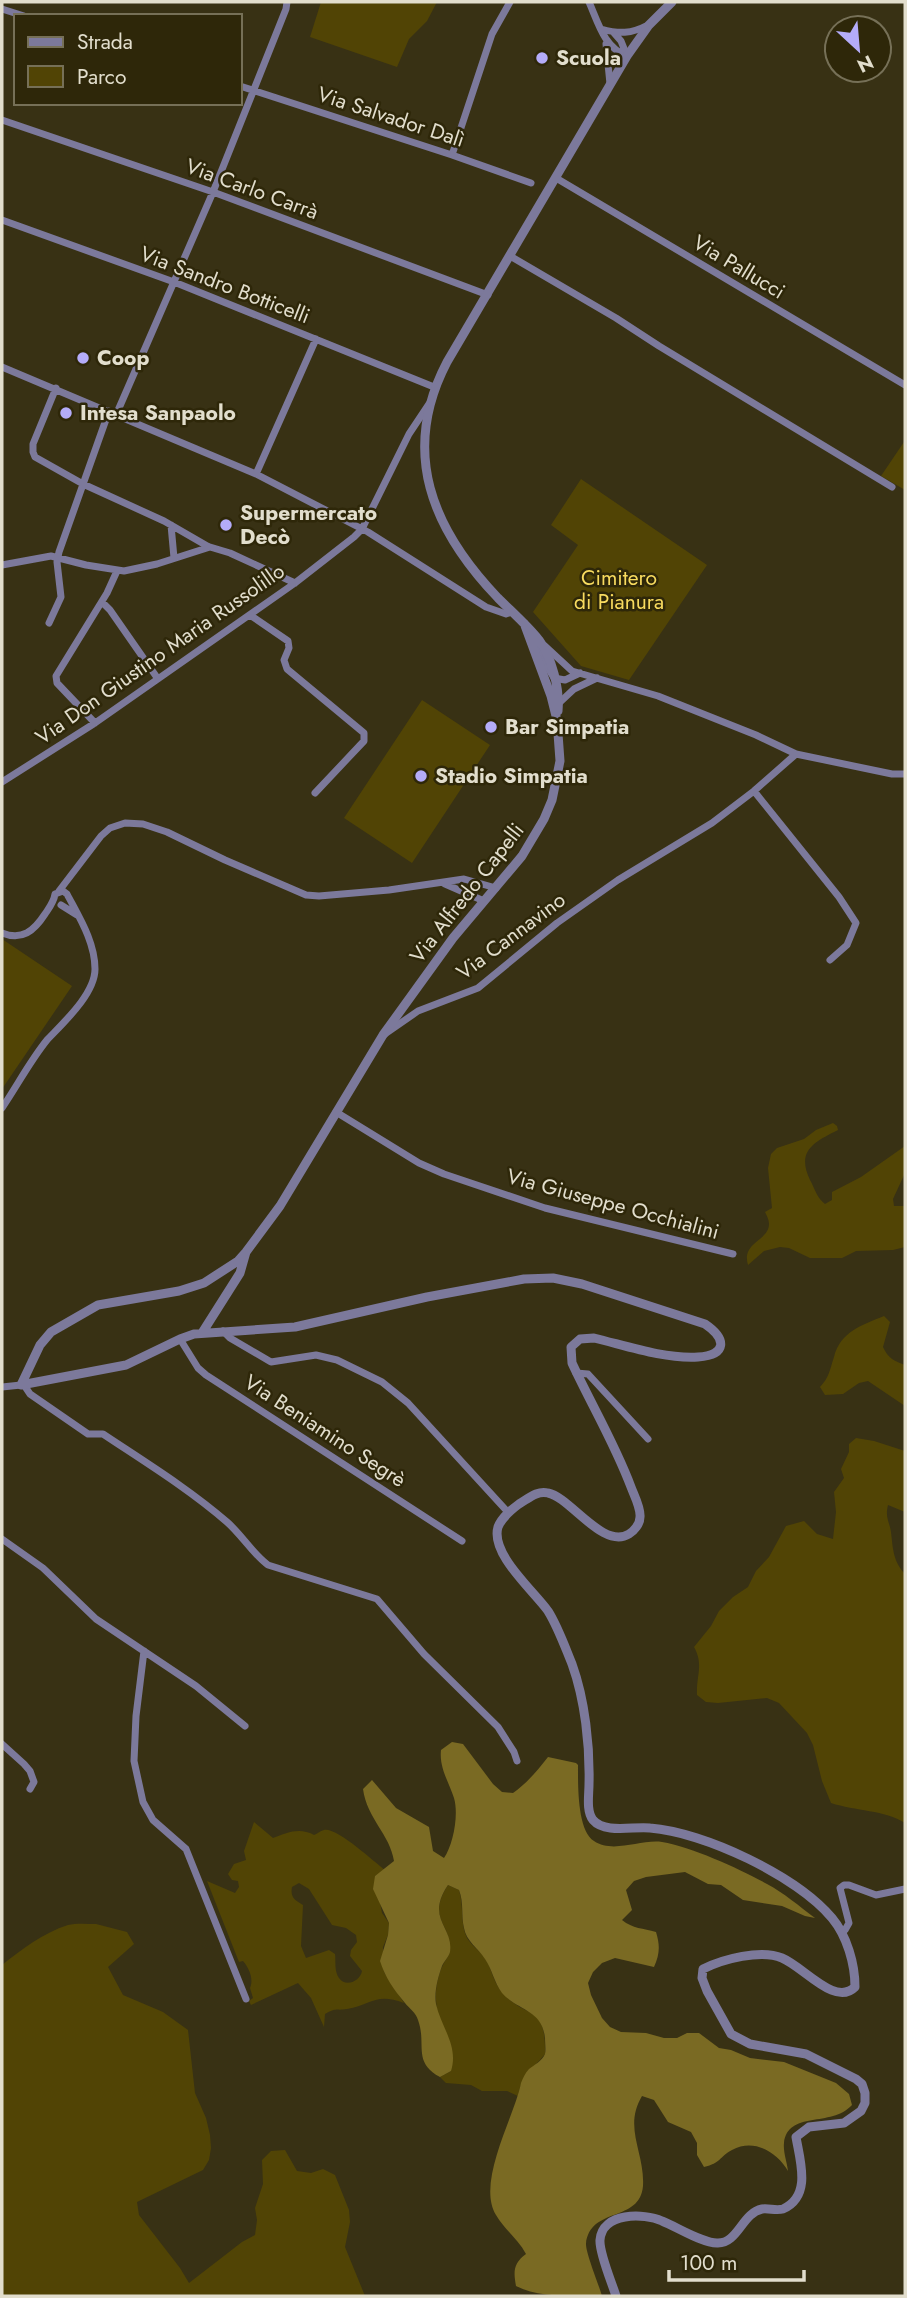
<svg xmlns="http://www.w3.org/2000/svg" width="907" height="2298" viewBox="0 0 907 2298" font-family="Jost,sans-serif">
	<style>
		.green { fill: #514405; fill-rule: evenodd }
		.forest { fill: #7a6a23 }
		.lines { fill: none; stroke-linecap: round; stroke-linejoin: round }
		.minor { stroke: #7c799b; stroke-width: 7 }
		.tertiary { stroke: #7c799b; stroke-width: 9 }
		.poi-dot { fill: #b4acf9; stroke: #2e2709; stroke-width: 2.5 }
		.labels { text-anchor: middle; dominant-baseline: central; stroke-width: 5; stroke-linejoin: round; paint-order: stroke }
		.poi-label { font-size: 21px; font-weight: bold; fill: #e2decd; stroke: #2e2709; text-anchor: start }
		.street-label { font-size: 21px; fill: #e2decd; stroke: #2e2709 }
		.park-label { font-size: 21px; fill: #f8db5f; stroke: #2e2709 }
	</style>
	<rect width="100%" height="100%" fill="#383114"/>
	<path class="green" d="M321 2H437L427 21 409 39 397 67 310 37Z
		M904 442 905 443V490L881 476Z
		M581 479 707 565 629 680 581 666 533 612 578 545 551 525Z
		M422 700 490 745 412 863 344 818Z
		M2 939 72 986 2 1089Z
		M833 1123 837 1126 838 1130C814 1142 796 1151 810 1180 815 1189 817 1198 825 1204L832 1200V1192L861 1177 905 1146V1173L893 1199 894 1206H905V1247L893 1250 856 1251 842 1258H810L789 1248 780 1247 764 1251 748 1265C741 1242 769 1241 769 1224 769 1220 767 1216 765 1212L772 1208 768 1168 771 1154 777 1148 804 1139 816 1130Z
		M884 1316 890 1322 883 1347C888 1358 894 1361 905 1365V1406L868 1381 859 1383 843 1394 825 1395 820 1387C829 1378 830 1369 834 1357 840 1332 862 1325 884 1316Z
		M856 1438 874 1441 905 1451V1512L888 1505C885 1518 889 1520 891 1532 893 1549 893 1561 905 1574V1823C885 1810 855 1811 831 1803L822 1781 813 1745 807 1733 779 1703 767 1698 718 1703 706 1702 697 1695C696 1675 704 1665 694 1647L711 1626 719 1611 733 1597 748 1587 756 1571 769 1557 786 1526 804 1521 817 1534 833 1539 836 1512 834 1492 844 1478 841 1469 849 1452V1444Z
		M254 1822 273 1838C287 1833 299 1827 314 1835 317 1834 320 1831 324 1830 337 1827 374 1862 385 1870L375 1876 382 1913 389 1923 388 1935 383 1947 384 1972 404 2003C376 1992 371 2005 347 2009 335 2011 338 2007 325 2014L324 2027 311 1998 298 1983 251 2005 249 2001 253 1998 250 1988C254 1979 249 1968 243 1961L239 1962 207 1881 235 1893 239 1887 238 1881 232 1880 228 1874 234 1864 246 1860 244 1851ZM299 1883 309 1889 332 1925 346 1928 356 1935 357 1942 351 1950 350 1956 362 1971C360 1981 346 1988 339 1978 334 1971 336 1961 335 1954L329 1950 306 1958 301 1946 303 1905C295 1900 290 1898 292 1887Z
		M448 1885 459 1890C464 1906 460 1924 467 1938 472 1946 480 1951 485 1958 492 1969 493 1982 502 1992 527 2021 546 2002 545 2054 530 2073 524 2069 518 2096L507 2091H482L471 2085 446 2083 440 2077 451 2071C447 2051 434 2009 436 1991 437 1983 439 1972 443 1965 445 1960 449 1957 450 1951 452 1924 426 1919 448 1885Z
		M96 1924 127 1932 134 1944 108 1967 123 1995 163 2012 188 2030 195 2093 206 2118 210 2135 211 2148 209 2160 203 2170 137 2202 139 2215 180 2268 189 2283 242 2242 255 2235 257 2220 255 2208 263 2184 262 2160 271 2151 285 2150 297 2171 311 2173 323 2169 335 2175 349 2210 350 2222 345 2247 365 2296H2V1965C22 1949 43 1933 68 1925 76 1923 87 1924 96 1924Z"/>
	<path class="forest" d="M452 1742 463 1744 493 1784 502 1792 513 1793C526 1784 538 1770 548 1757L576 1763 578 1765C578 1783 577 1831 594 1841 613 1854 641 1839 662 1842 692 1847 740 1869 767 1884 784 1893 799 1906 815 1918L805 1916 782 1906 743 1900 721 1885 708 1884 685 1872 646 1877 634 1881 626 1890 632 1910 622 1920C633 1929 643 1928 656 1932 660 1945 660 1954 654 1967L615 1958 602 1963 593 1972 588 1983 591 1995 602 2018 610 2027 621 2032 646 2033 664 2038H677L687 2033H699L719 2048 731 2050 750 2058 784 2062 836 2083 849 2094 852 2105C831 2128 788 2110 784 2143 783 2152 787 2162 788 2171 777 2152 754 2138 732 2150 719 2157 721 2163 704 2167L697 2155V2143L691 2132 668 2122 654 2100 642 2096C623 2128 645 2152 643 2186 640 2223 590 2206 586 2244 586 2254 599 2285 602 2296 575 2296 539 2298 516 2286 513 2270 514 2263 526 2254 518 2239 504 2229 496 2215 476 2182 514 2118 521 2083 523 2078 525 2073 529 2069 534 2065 542 2061 545 2054 546 2050 545 2042 545 2038 542 2009 518 2011 502 1993 494 1982 492 1969 485 1959 478 1948 466 1941 464 1928 461 1915 464 1903 459 1890L448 1885C425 1919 454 1927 450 1952 449 1957 444 1961 442 1966 438 1977 434 1992 436 2004 441 2027 459 2046 451 2071L440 2077C412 2062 427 2044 418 2020 416 2013 409 2008 405 2003 394 1990 385 1977 380 1961L388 1935 389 1923 373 1889 375 1876 394 1861C390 1834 367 1819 363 1789L372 1780 396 1808 429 1827 433 1851 444 1858C453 1845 459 1815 454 1798 449 1782 439 1768 441 1750Z"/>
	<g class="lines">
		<path class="minor" d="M589 2C598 22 604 48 627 56
			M2 9 24 16
			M601 29C619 34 631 34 648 25
			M614 33 621 41 627 56
			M606 44 610 84
			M240 86 452 155 531 183
			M2 120 213 192 488 295
			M452 155 492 34 510 2
			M556 178 905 385
			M2 220 174 282 434 387
			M510 256 616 318 659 346 892 487
			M2 367 256 474 368 532 486 607 506 614 512 612
			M56 388 33 444V452L35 457 83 484 164 521 209 547
			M116 415 213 192 286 9 287 2
			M256 474 316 339
			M171 525 174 558
			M2 565 51 556 86 565 124 571 157 564 210 547 230 553 295 583
			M102 602 110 610 158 679
			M250 615 288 641 289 648 284 660 287 669 364 733V741L315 793
			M49 623 61 597 57 562 59 552 109 411
			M545 646 572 671 658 696 756 735 796 754 892 774H905
			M535 647 554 678
			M554 678 565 680 580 673
			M558 704 574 689 597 678
			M95 723 57 683 56 676 107 593 117 571
			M2 782 95 723 295 583 354 537 362 529 409 434 429 404
			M754 791 839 897 856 923 847 945 830 960
			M445 884 484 901
			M59 891 101 836 110 828 125 823 143 824 167 832 225 860 306 895 319 896 389 890 464 879 496 888
			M61 905 77 915
			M2 933C22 941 34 931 45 914 49 908 54 902 55 894L63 891 67 894C79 917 95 942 95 969 95 994 63 1023 47 1040 30 1061 17 1086 2 1108
			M385 1034 418 1011 478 988 557 923 618 880 712 823 754 791 796 754
			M336 1112 419 1163 444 1174 545 1208 733 1254
			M223 1331 230 1338 271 1362 316 1355 337 1360 382 1382 408 1403 505 1509
			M180 1339 198 1368 206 1375 462 1541
			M576 1373 588 1374 648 1439
			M24 1385 30 1394 88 1434H103C145 1462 189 1489 227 1522 242 1535 252 1553 268 1565L377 1599 424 1654 498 1727 514 1752 517 1761
			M2 1387 21 1385
			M2 1539 43 1568 96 1619 196 1686 245 1726
			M144 1651 136 1716 134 1761 143 1802 153 1820 186 1849 246 1999
			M2 1744 24 1764 30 1771 34 1782 30 1789
			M840 1930H845L849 1923 840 1888 844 1885H849L876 1895 905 1889"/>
		<path class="tertiary" d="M558 711C560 689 552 658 539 640 527 625 512 612 498 598 432 529 400 452 447 362L627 56 649 25 672 2
			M202 1333 240 1273 246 1252
			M21 1385 126 1365 180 1339 194 1334 295 1327 427 1297 524 1279 553 1278 582 1284 705 1324C727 1339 727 1355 698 1357 664 1359 627 1346 594 1338L580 1339 571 1347 572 1363C591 1404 615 1444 631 1487 634 1495 641 1508 640 1517 640 1524 634 1531 629 1534 603 1550 570 1497 548 1493 537 1490 528 1499 519 1504 511 1510 502 1517 498 1527 490 1554 534 1591 548 1611 558 1627 565 1647 572 1664 585 1700 590 1746 589 1784 589 1795 586 1811 593 1820 605 1834 634 1826 650 1828 704 1832 797 1876 832 1918 847 1936 855 1964 855 1987 835 2007 804 1967 782 1958 761 1949 723 1959 703 1969L702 1978 707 1991 731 2034 750 2044 806 2054 856 2079 862 2084 865 2093V2103L861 2111 844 2123 809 2127 796 2137C800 2161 812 2196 783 2209 776 2211 769 2208 762 2209 742 2213 738 2244 717 2243 702 2243 677 2227 662 2221 644 2213 602 2212 600 2240 599 2253 612 2283 616 2296
			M21 1385 40 1345 51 1332 98 1305 179 1291 204 1283 238 1261 246 1252 280 1206 383 1035 453 938 522 856 544 819 552 800 560 761 557 720 551 696 524 623"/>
	</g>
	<g class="poi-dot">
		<circle cx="542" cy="58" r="7"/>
		<circle cx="83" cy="358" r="7"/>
		<circle cx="66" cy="413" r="7"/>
		<circle cx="226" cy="525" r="7"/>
		<circle cx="491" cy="727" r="7"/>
		<circle cx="421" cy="776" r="7"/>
	</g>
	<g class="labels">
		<g class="poi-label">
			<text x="556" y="58">Scuola</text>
			<text x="97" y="358">Coop</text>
			<text x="80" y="413">Intesa Sanpaolo</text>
			<text x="240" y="513">Supermercato<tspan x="240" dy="24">Decò</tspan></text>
			<text x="505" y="727">Bar Simpatia</text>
			<text x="435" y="776">Stadio Simpatia</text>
		</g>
		<g class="street-label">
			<text transform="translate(391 117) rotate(18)">Via Salvador Dalì</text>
			<text transform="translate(252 189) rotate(20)">Via Carlo Carrà</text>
			<text transform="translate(739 267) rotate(31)">Via Pallucci</text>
			<text transform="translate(225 285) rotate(21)">Via Sandro Botticelli</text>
			<text transform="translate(160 654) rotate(-35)">Via Don Giustino Maria Russolillo</text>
			<text transform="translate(467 893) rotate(-52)">Via Alfredo Capelli</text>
			<text transform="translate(511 936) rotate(-37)">Via Cannavino</text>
			<text transform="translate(613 1204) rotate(15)">Via Giuseppe Occhialini</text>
			<text transform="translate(325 1431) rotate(33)">Via Beniamino Segrè</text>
		</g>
		<g class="park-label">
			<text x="619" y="578">Cimitero<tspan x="619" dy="24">di Pianura</tspan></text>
		</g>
	</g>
	<rect width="907" height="2298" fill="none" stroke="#e2decd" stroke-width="7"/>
	<rect x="14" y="14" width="228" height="91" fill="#2e2709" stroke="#767057" stroke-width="2"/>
	<rect x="28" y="37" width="35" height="10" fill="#7c799b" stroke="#767057" stroke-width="2"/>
	<text x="77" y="49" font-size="21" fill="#e2decd">Strada</text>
	<rect x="28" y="66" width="35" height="21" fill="#514405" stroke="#767057" stroke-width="2"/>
	<text x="77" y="84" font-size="21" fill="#e2decd">Parco</text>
	<g transform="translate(858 49) rotate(154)"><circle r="33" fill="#2e2709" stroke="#767057" stroke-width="2"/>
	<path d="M0-5L12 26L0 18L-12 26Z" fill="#b4acf9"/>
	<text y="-10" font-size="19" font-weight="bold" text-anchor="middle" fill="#e2decd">N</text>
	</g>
	<path d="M669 2270v10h135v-10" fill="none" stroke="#e2decd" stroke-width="3.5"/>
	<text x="680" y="2270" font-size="21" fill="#e2decd" stroke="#2e2709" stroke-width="5" paint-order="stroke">100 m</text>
</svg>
